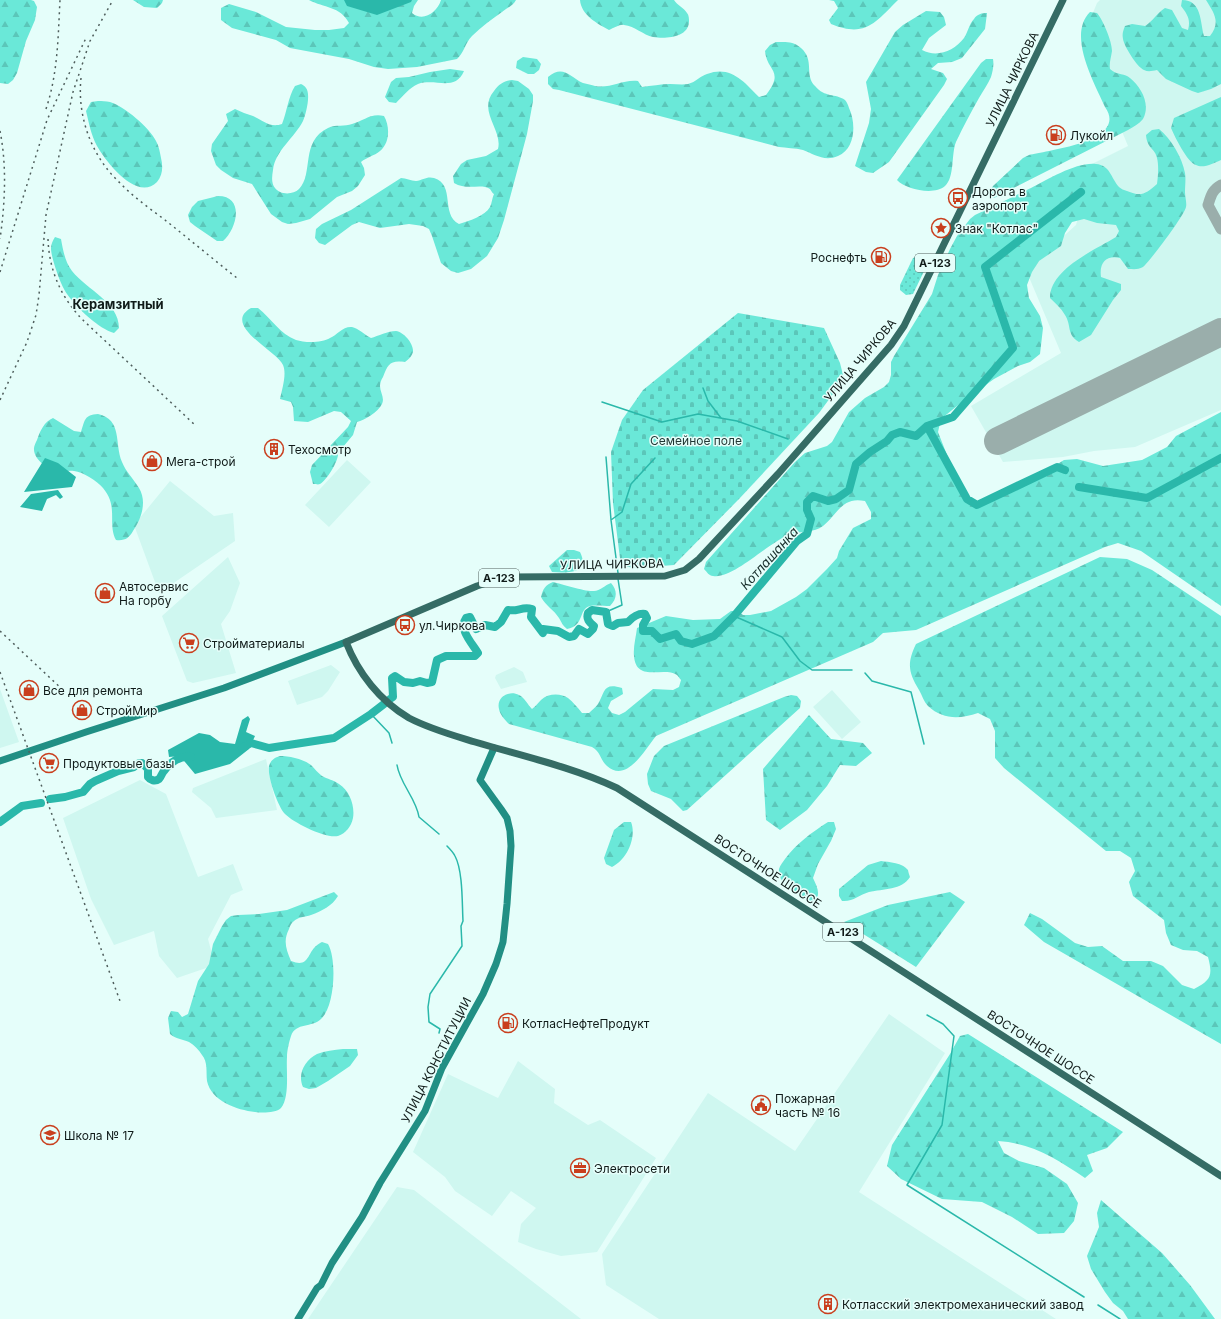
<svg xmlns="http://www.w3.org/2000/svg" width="1221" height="1319" viewBox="0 0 1221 1319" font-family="Inter,sans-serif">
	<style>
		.built { fill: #cff7f0 }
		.grass { fill: url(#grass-dots) }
		.forest { fill: url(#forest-firs) }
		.cemetery { fill: url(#cemetery-stones) }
		.water { fill: #2ab8aa }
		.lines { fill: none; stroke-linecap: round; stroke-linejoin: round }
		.stream { stroke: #2ab8aa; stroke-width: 1.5 }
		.river { stroke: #2ab8aa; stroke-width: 8 }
		.taxiway { stroke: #9aaeab; stroke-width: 11 }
		.runway { stroke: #9aaeab; stroke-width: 28 }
		.secondary { stroke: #218f84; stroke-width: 7 }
		.primary { stroke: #356c65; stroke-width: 7 }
		.rail { stroke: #4f5e5c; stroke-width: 1.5; stroke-dasharray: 2 4; stroke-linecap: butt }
		.labels { text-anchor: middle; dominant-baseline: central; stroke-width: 3; stroke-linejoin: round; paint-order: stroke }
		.shield { fill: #e5fefa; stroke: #505f5c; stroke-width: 1 }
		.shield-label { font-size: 11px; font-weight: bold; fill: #101b19 }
		.street-label { font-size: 12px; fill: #101b19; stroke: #e5fefa }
		.poi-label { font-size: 12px; fill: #101b19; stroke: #e5fefa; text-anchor: start }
		.park-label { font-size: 12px; fill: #1f3633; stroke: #e5fefa }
		.neighbourhood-label { font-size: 13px; font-weight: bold; fill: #101b19; stroke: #e5fefa }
		.water-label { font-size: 13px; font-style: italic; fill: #182e2b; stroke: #e5fefa }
	</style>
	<defs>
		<pattern id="grass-dots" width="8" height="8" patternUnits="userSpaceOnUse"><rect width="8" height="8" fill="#6ae8d8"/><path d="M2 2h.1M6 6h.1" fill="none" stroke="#5bc6b9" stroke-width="1.8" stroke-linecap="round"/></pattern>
		<pattern id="forest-firs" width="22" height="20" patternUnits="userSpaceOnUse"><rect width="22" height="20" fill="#6ae8d8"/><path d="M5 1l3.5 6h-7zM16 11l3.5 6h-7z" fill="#5bc6b9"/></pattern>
		<pattern id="cemetery-stones" width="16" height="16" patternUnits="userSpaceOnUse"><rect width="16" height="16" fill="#6ae8d8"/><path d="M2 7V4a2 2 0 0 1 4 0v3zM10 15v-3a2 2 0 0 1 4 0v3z" fill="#5bc6b9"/></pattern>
	</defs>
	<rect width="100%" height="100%" fill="#e5fefa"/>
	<path class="built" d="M1100 0H1221V410L1135 447 1094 451 1063 457 1003 462 971 406 1061 353 1026 270 1076 225 1084 197 1086 167 1128 146 1087 47 1090 20 1097 3Z
		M347 460 371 482 329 527 305 505Z
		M170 481 214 516 233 513 235 541 159 593 134 525Z
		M228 557 240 583 230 611 221 624 236 673 193 683 187 681 162 616Z
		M331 665 340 672 328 691 322 697 297 705 288 681Z
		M514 667 523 672 527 682 501 689 495 678 496 675Z
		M0 689 19 742 0 748Z
		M832 690 861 722 842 739 813 707Z
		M266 759 277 810 216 818 211 808 192 792 193 788Z
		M140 780 166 794 198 877 233 864 243 890 231 895 208 939 215 965 177 978 159 956 154 931 114 945 91 899 63 818Z
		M889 1014 945 1053 859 1192 1056 1319H659L606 1285 602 1254 708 1093 795 1151Z
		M518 1061 555 1089 554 1103 588 1125 600 1120 656 1158 597 1252 561 1256 536 1249 518 1242 521 1224 536 1208 511 1191 492 1216 455 1191 445 1177 413 1152 448 1074 498 1098Z
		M397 1187 414 1190 581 1319H308Z"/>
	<path class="grass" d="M919 256 926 259 927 265 913 294 906 295 900 290V285L913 258Z"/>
	<path class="forest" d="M0 0H31L34 1 37 7 35 20 26 41 17 73 13 80 8 84 0 83Z
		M133 0H163L162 3 157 8 144 7Z
		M309 0H418L414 6 412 13C423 22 437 13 441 0H516C513 6 507 8 502 12 492 19 481 27 472 36 465 43 464 53 457 59L417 67 388 69 374 67 349 59 290 48 276 40 232 28 221 20V8L229 4 256 12 286 27 315 30H329L344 28 349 23C340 6 324 8 309 0Z
		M580 0H674C677 5 684 8 687 13 689 15 689 19 689 22 688 38 665 39 653 37 643 35 635 26 624 25 620 24 614 28 609 30 598 24 581 15 580 0Z
		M829 0H898C875 23 865 38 831 24L829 20 838 8 834 1Z
		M1182 0C1202 0 1200 22 1204 36H1210C1221 22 1214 13 1206 0H1221V84L1211 89 1198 93 1192 91 1166 79 1157 70C1152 71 1148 72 1144 70 1137 67 1124 46 1123 39 1122 34 1123 31 1125 26L1132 24 1145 26C1153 21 1157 13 1165 8L1172 10 1182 28 1188 30C1191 19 1187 14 1181 6Z
		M926 11 940 12 944 17 946 25 929 38 922 50C937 58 954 51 964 38 968 32 969 24 974 19 977 14 982 13 987 13L985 29 962 58 952 62 938 63 931 69 943 73 947 79 944 85 889 162 873 173 866 172 855 166 869 123 871 109 866 82 895 32 903 25Z
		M1090 12 1097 13C1103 20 1112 41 1112 51 1111 58 1109 63 1110 69 1118 76 1125 73 1130 78 1141 87 1151 104 1143 119 1139 124 1133 127 1128 130L994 198 990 192 993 186 1023 158 1029 155C1050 150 1129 141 1105 107 1094 82 1067 35 1090 12Z
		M776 42C787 42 793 41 801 48 815 60 804 75 815 86 825 98 835 93 845 100 847 102 848 105 849 108 856 123 856 148 838 156 824 162 814 154 803 150 795 148 786 148 779 147L559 90 553 89 548 84V77C563 64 570 77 583 83 587 84 592 85 595 86 610 89 623 79 638 81L642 87C651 86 661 84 670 84 676 84 682 85 688 84 696 82 700 76 707 74 731 65 744 82 759 97L766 95C785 70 767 72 765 51L770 45Z
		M523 57 537 59 541 64 539 70 534 74H528L516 68 517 61Z
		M986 59H993C994 65 993 70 991 77 988 84 983 91 979 98 971 112 963 127 956 142 951 154 955 177 945 186 934 196 905 189 897 180L981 63Z
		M450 69 464 71C455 92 436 78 418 84 410 87 402 97 396 103L389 102 385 97 391 82 396 78 409 77 430 72Z
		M512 80 518 81 529 89 533 95V101L527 134 504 220 498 238 487 256 471 269 458 273 451 271 441 263 432 236 429 229 423 226 409 224 380 228 359 222 352 225 325 245 319 243 315 238 316 229 322 224 351 210 401 178C406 178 411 181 416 181 423 180 427 176 434 178 456 185 440 214 459 224 469 221 485 216 490 207 492 203 492 198 494 194 493 194 490 189 490 189 481 183 467 191 454 183L453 176 461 164 467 160 486 156 498 149C503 130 477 111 494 91 499 84 504 81 512 80Z
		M301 84C303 85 305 86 306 88 311 94 306 114 303 121 295 137 275 151 273 170 272 176 271 183 275 188 280 195 293 195 299 189 314 174 300 141 328 128 336 124 345 127 352 124 364 121 370 113 384 116 390 126 390 143 380 151 374 156 367 157 361 162L364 168 365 175 358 186 352 191 337 197 310 219 296 223 288 224 282 222 271 214 252 184 233 178 221 170 216 165 211 151 212 144 228 121 226 114 235 109C241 112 247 114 253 116 264 121 270 128 282 124 287 112 288 97 295 86Z
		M1221 97V160C1214 163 1203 169 1196 165 1187 162 1175 137 1171 128L1174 118Z
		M98 101C102 101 106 101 110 102 124 106 150 128 156 141 159 146 160 153 161 158 163 166 163 175 157 182 137 202 106 162 97 146 91 135 89 123 86 111L91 102Z
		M1159 129C1171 139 1182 157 1185 173 1186 179 1185 186 1185 192 1185 197 1187 203 1186 207 1184 216 1150 261 1143 267 1138 270 1133 269 1128 269L1120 258C1106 255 1099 263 1101 277L1121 284V290L1113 300 1091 335 1079 342C1066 334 1072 326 1065 315 1061 308 1055 303 1050 298 1050 269 1095 250 1116 237L1119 231 1116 225 1097 223 1084 219 1072 222 1065 233 1061 246 1039 261 1032 272 1027 285 1029 298 1040 316 1043 328 1040 354 1030 362 1018 366 994 379 962 402 941 419 938 432 956 478 971 500 984 503 1029 481 1064 460 1077 459 1103 466 1142 460 1167 447 1176 436 1221 412V606L1141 551 1118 543 1105 547 916 630 883 633 873 642 656 736C646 748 627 784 607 766 600 760 601 752 592 747L509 724C505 720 500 715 499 709 496 697 509 690 519 695 524 697 528 705 532 709 536 706 538 703 541 700 548 693 561 693 568 698 573 702 578 708 582 713H589C592 710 596 707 598 704 605 692 603 682 622 688L623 694 611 701 608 708 612 713 619 715 625 712 653 689 673 690 679 687 681 680C681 680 677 675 677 675 664 666 636 683 634 656 633 647 636 637 637 628L666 616 693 620 720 619 731 611H738L743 615H750L771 611 796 597 807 589 827 569 837 558 839 551 853 528 871 519V512L865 501C842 496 838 514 823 526 814 533 801 531 791 534 771 540 733 580 713 576 709 576 707 572 704 569L706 562 795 462 805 453 827 446 832 442 849 412 865 398 884 387 889 382 891 375V362L894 356 932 294 938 275 950 249 957 236 970 219 975 215C994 206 1012 197 1031 188 1049 179 1076 162 1096 164 1110 165 1111 178 1119 187 1121 189 1124 190 1127 191 1141 197 1146 194 1157 184 1158 176 1159 166 1157 158 1155 148 1147 149 1146 135L1152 130Z
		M218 196C245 196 237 229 223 241H217L195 226 190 222 188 215 192 207 198 201Z
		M55 237 61 239C63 250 65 262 72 271 87 290 119 302 119 328L114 333C99 329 77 308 67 294 61 286 51 258 51 248 51 244 53 240 55 237Z
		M251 308H258C271 318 280 334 296 340 305 343 322 343 330 338 337 335 343 326 352 327 358 328 365 335 371 338 378 336 388 331 396 331 404 332 414 344 413 352 412 356 409 359 405 362 390 360 388 364 383 377 381 380 380 383 380 386 380 392 385 398 382 404 378 412 365 420 357 422L353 435 338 453C339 460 327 480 320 484 318 485 316 484 313 484L310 472 312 465 348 427 351 421 341 412 334 411 308 422 294 421 293 407 291 402 280 399C282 389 287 374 283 365 277 351 221 325 251 308Z
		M98 414C123 420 114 443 122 462 126 472 133 478 139 488 147 501 142 518 133 531 129 538 125 541 116 540 107 523 119 507 103 488 97 481 83 472 74 471 69 470 64 472 59 471 49 470 33 460 34 448 34 446 36 442 37 440 40 431 44 422 53 418L74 431 81 432C85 420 84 415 98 414Z
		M567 550H574L580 552C591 574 566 573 552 572L549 566Z
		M1100 557 1127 559 1152 570 1221 616V1044L1044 942 1024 925 1030 913 1042 919 1075 943 1088 947 1102 946 1123 961H1151L1163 966 1182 985 1194 989C1211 980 1213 976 1208 957L1197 951 1183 950 1171 945 1166 933 1164 920 1133 896 1129 882 1135 871 1131 858 1120 851H1106L1004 768 995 758V731L990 719 978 713C960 719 943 720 928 706 924 702 922 695 919 690 908 672 907 663 916 644Z
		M553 582C562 584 586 592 594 591 600 591 605 585 611 583 618 591 617 599 610 606 604 606 596 605 590 606 578 609 585 626 567 629 562 625 562 623 559 618 554 610 546 606 541 597 543 589 545 585 553 582Z
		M791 695 797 696 801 701 800 708 687 810 683 811 671 799 651 791 648 784 647 774 654 756 664 746 784 697Z
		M809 715 831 739 863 743 872 753 856 766 840 765 827 786 807 810 780 830 766 820 763 769Z
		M280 756C289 756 303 759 311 765 315 769 318 773 322 776 327 779 334 780 339 784 350 791 355 806 353 818 351 827 346 833 338 836 326 839 294 823 285 814 278 807 267 776 269 766 271 760 274 758 280 756Z
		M624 822H631C637 837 627 860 612 867L606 864 604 858 614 830Z
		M828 822H834L836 829 831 841 818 864 813 878C817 887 821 893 815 902 805 900 799 895 791 889 784 884 778 878 779 869 780 865 783 862 785 859 797 843 811 833 828 822Z
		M881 861C889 862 903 863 908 870 908 871 910 877 910 877 902 890 883 889 869 892 859 895 853 902 842 901L839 896V889L868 865Z
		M334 892 338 896C332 906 322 911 311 915 305 917 298 917 294 921 291 923 290 926 289 929 283 941 286 949 291 961 309 968 307 954 316 946 318 944 320 943 322 942L328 944C337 959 335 1007 321 1019 312 1028 296 1022 291 1036 289 1042 287 1051 287 1057 286 1071 290 1097 281 1108 276 1113 262 1113 255 1112 237 1110 211 1101 207 1081 206 1072 208 1062 202 1055 199 1050 194 1045 189 1042 182 1039 176 1039 170 1034L168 1018 171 1011 178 1012 182 1017 188 1014 198 981 209 964 213 944 222 926 226 920 231 916 238 915 259 914 287 910Z
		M950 892 965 902 916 967 844 922 888 905Z
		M968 1034 1123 1132 1107 1148 1087 1155 1093 1171 1085 1178C1057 1159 1032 1143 998 1141L1004 1153 1019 1161 1044 1168 1067 1184 1078 1203 1074 1221 1064 1233 1038 1234 1012 1217 982 1202 942 1199 901 1179 887 1166 892 1145 950 1054 960 1036Z
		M343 1049H357L358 1055 350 1066 328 1081 316 1088 309 1089 303 1087C297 1074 305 1060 317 1054 325 1051 334 1050 343 1049Z
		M1101 1200 1162 1253 1190 1285 1215 1319H1128L1123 1311 1113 1303 1105 1292 1091 1269 1087 1256 1099 1227 1097 1213Z"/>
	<path class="cemetery" d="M738 313 824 328 840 363 844 379 819 413 739 499 674 565 636 568 621 566 613 503 611 452 622 420 643 390Z"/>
	<path class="water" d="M344 0H412L411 2 377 15 347 6Z
		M45 458 58 463 76 477 72 487 24 492Z
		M58 490 63 497 60 499 56 495 47 499 42 511 20 507 31 494Z
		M248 716 250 719 246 732 255 736 249 749 230 764 195 774 180 756 169 757 168 750 199 733 210 735 220 742 235 744 242 720Z"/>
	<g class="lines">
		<path class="stream" d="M703 388 708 401 721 418
			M602 402 662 422 698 414 737 421 788 439
			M606 457 611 520 618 573
			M611 520 622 512 631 484 655 458
			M606 612 622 605 618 579
			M734 616 782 637 800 661 812 670H852
			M865 673 872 681 911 692 924 744
			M371 714 389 733 392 743
			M397 765C400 784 416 798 419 817L439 834
			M927 1015 943 1024 954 1036 942 1125 907 1185 1084 1297
			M439 1033 440 1029 429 1022 428 1007 430 994 462 946 461 926 463 921C462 903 463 871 455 856 453 852 450 849 447 846
			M1098 1305 1120 1319"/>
		<path class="river" d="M927 426 967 499 977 505 1057 467 1065 470
			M1079 487 1147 498 1221 458
			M390 699 393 697 392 678 395 676 404 682 413 683 420 681 427 683 432 682 437 660 446 656H475L478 653C472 643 458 629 466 618L470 617 476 629 485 625 495 627 501 622 508 610C518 612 522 606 532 609L531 617 543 633V629L558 631 569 637 574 636 579 629 588 634 593 629 594 626C589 622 586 619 588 613L592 610 606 612 608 624 613 626 618 623 628 622C632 617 639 613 645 614L647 618 643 625V631H652L660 639 676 634 681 641 692 644 714 636 734 616 797 541 807 534 811 519 807 510V502L813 496 828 501 836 499 849 490 856 464 870 452 887 441 892 435 900 432 916 436 927 426 953 417 1013 348 985 267 1081 192
			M242 748 251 743 269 748 334 738 371 714 384 704
			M50 799 65 797 83 792 90 784 95 781 118 771 134 767 139 763H142L148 769V777C150 780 155 782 159 779 161 777 162 773 164 771 170 762 181 755 191 757
			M0 822 22 806 41 803"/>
		<path class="taxiway" d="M1221 185C1212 190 1211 196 1208 205L1221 229"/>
		<path class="runway" d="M998 441 1221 332"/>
		<path class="secondary" d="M0 761 86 732 224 688 346 642
			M298 1319 317 1288 321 1285 332 1263 362 1217 380 1183 425 1111 442 1068 483 994 496 964 503 942 507 904 511 846 510 831 507 818 501 809 480 780 494 748"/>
		<path class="primary" d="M1063 0 904 326 891 345 778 474 699 559 685 570 665 576 505 577 477 586 346 642C358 673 380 701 409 718 430 729 452 735 475 742 522 756 572 767 617 788L1221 1176"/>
		<path class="rail" d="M81 78C77 116 91 155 118 181 132 196 149 208 165 220 189 239 213 259 237 278
			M46 109C58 73 58 37 60 0
			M0 131C7 166 5 204 0 239
			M48 239C49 271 62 300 85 322L195 425
			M0 272 47 120 86 38
			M0 400 27 342 36 315 39 295 46 215 73 92 90 41 113 0
			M0 631 63 690
			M0 672 120 1001"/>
	</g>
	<defs>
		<symbol id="fuel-ring" viewBox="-11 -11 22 22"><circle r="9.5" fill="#e5fefa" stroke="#c93f1e" stroke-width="1.5"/><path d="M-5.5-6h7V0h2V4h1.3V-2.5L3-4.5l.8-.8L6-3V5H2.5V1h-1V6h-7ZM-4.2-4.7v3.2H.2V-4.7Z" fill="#c93f1e"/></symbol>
		<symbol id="bus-ring" viewBox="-11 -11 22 22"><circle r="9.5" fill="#e5fefa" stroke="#c93f1e" stroke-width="1.5"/><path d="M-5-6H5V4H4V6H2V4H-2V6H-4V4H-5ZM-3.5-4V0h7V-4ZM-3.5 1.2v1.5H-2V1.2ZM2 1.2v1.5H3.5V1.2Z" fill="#c93f1e"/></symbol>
		<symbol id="sight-ring" viewBox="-11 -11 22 22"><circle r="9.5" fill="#e5fefa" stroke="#c93f1e" stroke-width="1.5"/><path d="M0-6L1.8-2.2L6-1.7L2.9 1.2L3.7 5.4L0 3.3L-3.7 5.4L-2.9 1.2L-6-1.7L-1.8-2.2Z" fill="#c93f1e"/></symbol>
		<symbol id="building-ring" viewBox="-11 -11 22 22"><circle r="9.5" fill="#e5fefa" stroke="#c93f1e" stroke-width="1.5"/><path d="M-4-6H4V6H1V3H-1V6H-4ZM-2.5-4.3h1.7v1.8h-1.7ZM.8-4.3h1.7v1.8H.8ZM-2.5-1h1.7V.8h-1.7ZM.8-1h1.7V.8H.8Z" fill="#c93f1e"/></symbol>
		<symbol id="shop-ring" viewBox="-11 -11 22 22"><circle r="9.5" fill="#e5fefa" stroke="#c93f1e" stroke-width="1.5"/><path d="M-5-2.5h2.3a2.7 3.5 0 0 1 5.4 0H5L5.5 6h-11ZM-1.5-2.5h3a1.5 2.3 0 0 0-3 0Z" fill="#c93f1e"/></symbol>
		<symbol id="supermarket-ring" viewBox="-11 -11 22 22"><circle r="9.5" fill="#e5fefa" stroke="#c93f1e" stroke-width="1.5"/><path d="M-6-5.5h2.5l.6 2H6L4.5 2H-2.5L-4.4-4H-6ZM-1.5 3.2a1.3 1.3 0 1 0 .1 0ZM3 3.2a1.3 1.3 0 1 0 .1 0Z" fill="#c93f1e"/></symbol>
		<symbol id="civic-ring" viewBox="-11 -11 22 22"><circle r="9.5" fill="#e5fefa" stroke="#c93f1e" stroke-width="1.5"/><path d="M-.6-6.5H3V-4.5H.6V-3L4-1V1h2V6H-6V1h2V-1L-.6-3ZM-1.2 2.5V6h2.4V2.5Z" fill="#c93f1e"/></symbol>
		<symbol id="school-ring" viewBox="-11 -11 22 22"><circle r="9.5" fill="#e5fefa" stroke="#c93f1e" stroke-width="1.5"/><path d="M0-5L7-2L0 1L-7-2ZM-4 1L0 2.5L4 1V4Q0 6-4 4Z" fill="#c93f1e"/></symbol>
		<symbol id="office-ring" viewBox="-11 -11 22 22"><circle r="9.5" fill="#e5fefa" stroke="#c93f1e" stroke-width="1.5"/><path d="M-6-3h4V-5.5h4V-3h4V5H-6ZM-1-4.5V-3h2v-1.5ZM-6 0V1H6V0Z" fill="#c93f1e"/></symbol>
	</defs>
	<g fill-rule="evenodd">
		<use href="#fuel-ring" x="1045" y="124" width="22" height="22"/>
		<use href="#bus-ring" x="947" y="187" width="22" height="22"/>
		<use href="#sight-ring" x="930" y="217" width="22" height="22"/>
		<use href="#fuel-ring" x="870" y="246" width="22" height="22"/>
		<use href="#building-ring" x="263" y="438" width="22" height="22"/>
		<use href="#shop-ring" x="141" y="450" width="22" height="22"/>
		<use href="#shop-ring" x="94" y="582" width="22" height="22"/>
		<use href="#bus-ring" x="394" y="614" width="22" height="22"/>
		<use href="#supermarket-ring" x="178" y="632" width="22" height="22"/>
		<use href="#shop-ring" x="18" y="679" width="22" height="22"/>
		<use href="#shop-ring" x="71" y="699" width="22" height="22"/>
		<use href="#supermarket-ring" x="38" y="752" width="22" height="22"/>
		<use href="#fuel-ring" x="497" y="1012" width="22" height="22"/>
		<use href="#civic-ring" x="750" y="1094" width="22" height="22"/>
		<use href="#school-ring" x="39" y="1124" width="22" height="22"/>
		<use href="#office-ring" x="569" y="1157" width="22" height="22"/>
		<use href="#building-ring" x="817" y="1293" width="22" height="22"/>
	</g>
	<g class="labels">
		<g class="shield">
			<rect x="915" y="254" width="40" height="18" rx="3"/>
			<rect x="479" y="569" width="40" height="18" rx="3"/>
			<rect x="823" y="923" width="40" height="18" rx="3"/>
		</g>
		<g class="shield-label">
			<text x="935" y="263">А-123</text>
			<text x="499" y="578">А-123</text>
			<text x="843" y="932">А-123</text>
		</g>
		<g class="street-label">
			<text transform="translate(1012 79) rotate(-64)">УЛИЦА ЧИРКОВА</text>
			<text transform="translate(860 360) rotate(-50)">УЛИЦА ЧИРКОВА</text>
			<text transform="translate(612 564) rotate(-1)">УЛИЦА ЧИРКОВА</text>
			<text transform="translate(768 871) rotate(33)">ВОСТОЧНОЕ ШОССЕ</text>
			<text transform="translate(1041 1047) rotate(33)">ВОСТОЧНОЕ ШОССЕ</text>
			<text transform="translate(436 1060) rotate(-63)">УЛИЦА КОНСТИТУЦИИ</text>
		</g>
		<g class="poi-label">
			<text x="1070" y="135">Лукойл</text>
			<text x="972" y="191">Дорога в<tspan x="972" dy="14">аэропорт</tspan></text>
			<text x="955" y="228">Знак "Котлас"</text>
			<text x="867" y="257" text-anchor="end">Роснефть</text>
			<text x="288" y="449">Техосмотр</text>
			<text x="166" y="461">Мега-строй</text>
			<text x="119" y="586">Автосервис<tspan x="119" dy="14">На горбу</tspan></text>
			<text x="419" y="625">ул.Чиркова</text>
			<text x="203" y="643">Стройматериалы</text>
			<text x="43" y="690">Все для ремонта</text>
			<text x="96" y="710">СтройМир</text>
			<text x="63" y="763">Продуктовые базы</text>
			<text x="522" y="1023">КотласНефтеПродукт</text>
			<text x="775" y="1098">Пожарная<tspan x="775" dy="14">часть № 16</tspan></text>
			<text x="64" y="1135">Школа № 17</text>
			<text x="594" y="1168">Электросети</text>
			<text x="842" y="1304">Котласский электромеханический завод</text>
		</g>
		<g class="park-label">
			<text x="696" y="440">Семейное поле</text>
		</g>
		<g class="neighbourhood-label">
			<text x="118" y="304">Керамзитный</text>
		</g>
		<g class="water-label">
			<text transform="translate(769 558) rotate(-48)">Котлашанка</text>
		</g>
	</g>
</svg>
